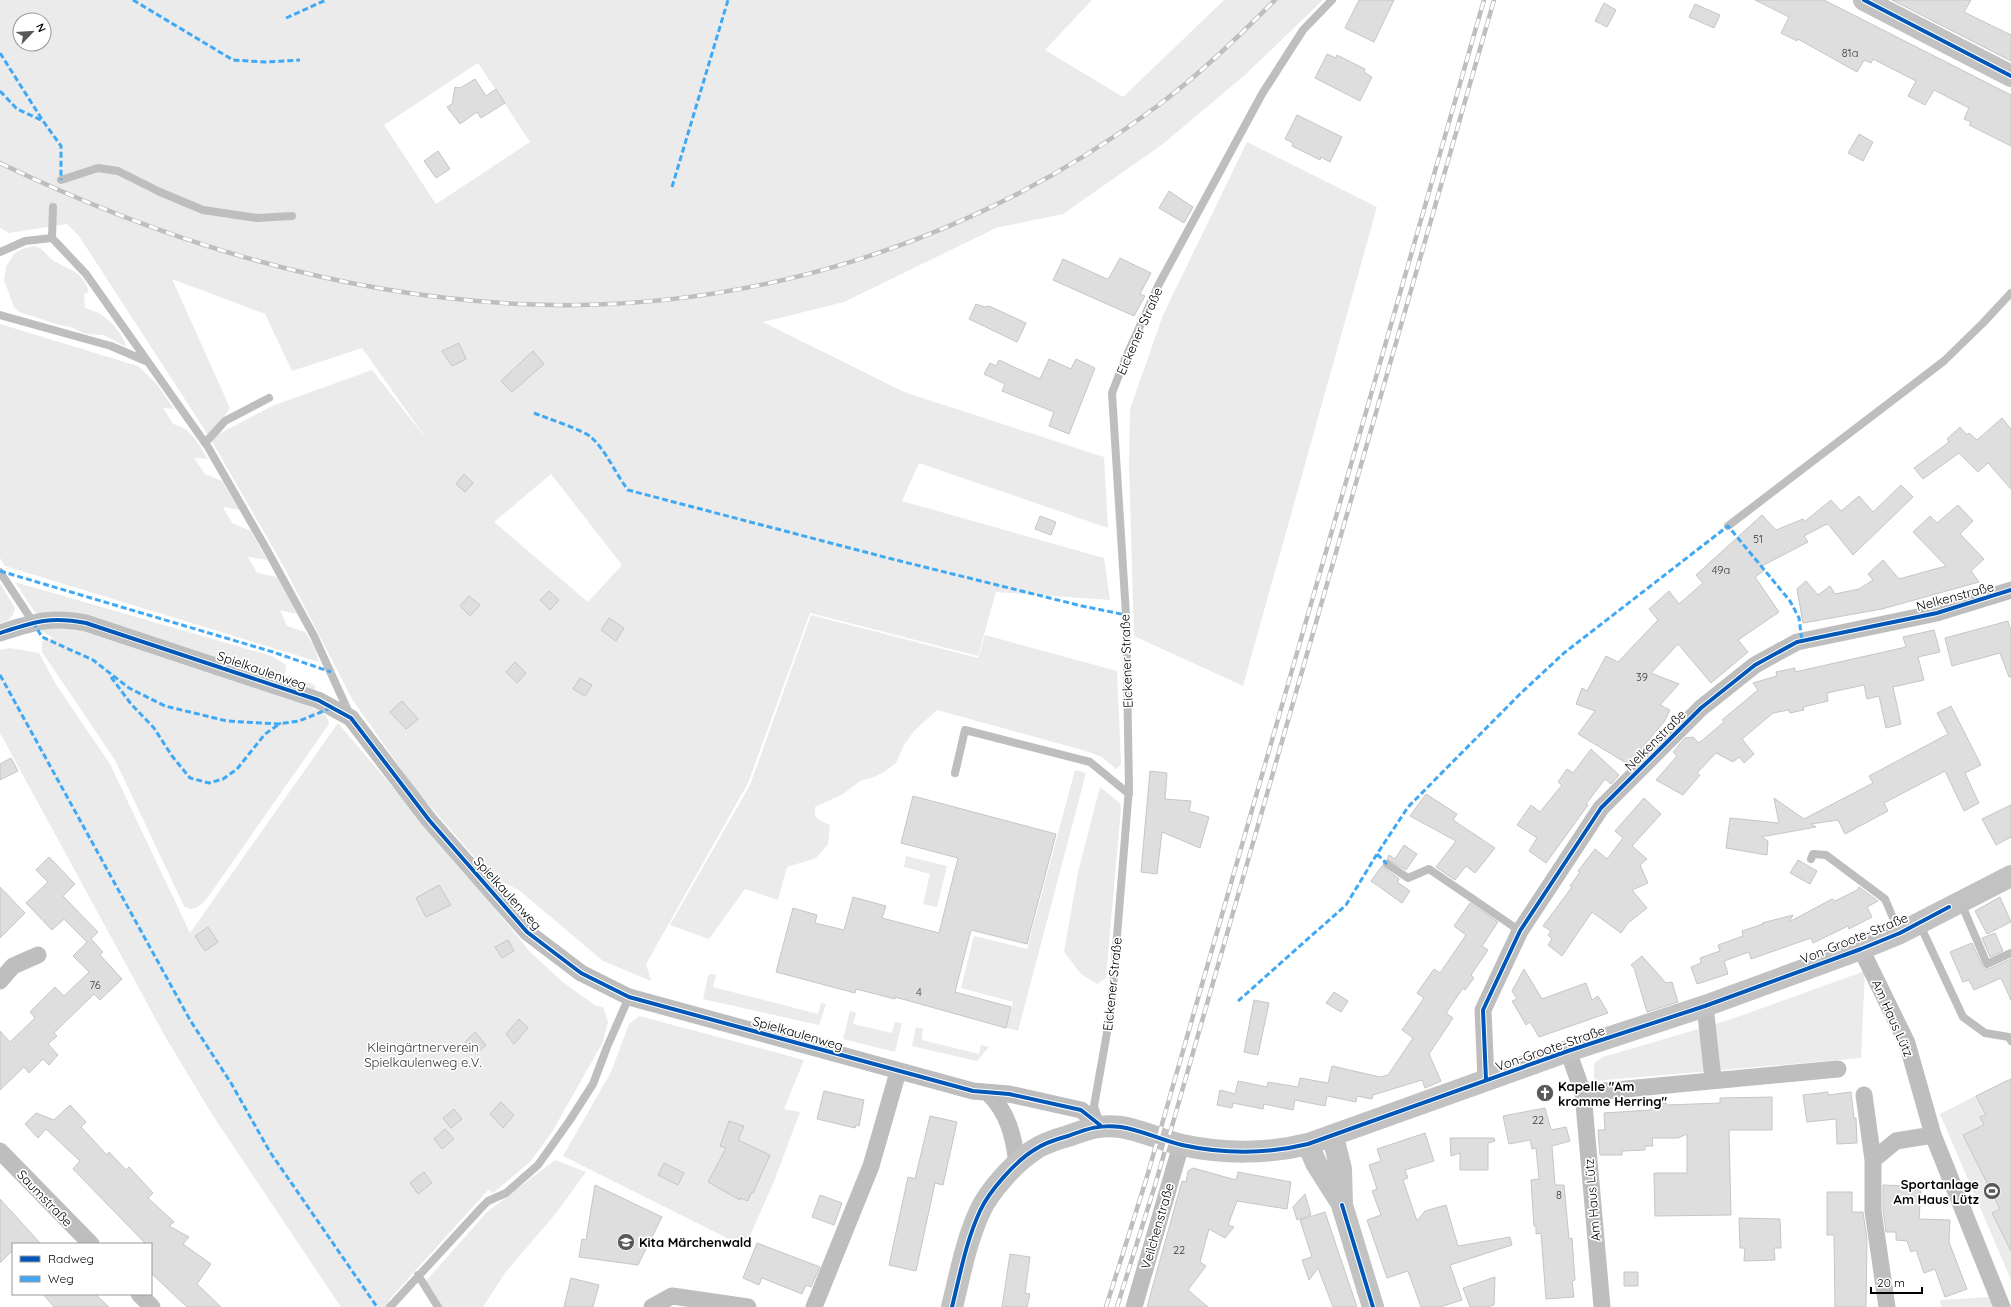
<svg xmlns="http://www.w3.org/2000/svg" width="2011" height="1307" viewBox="0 0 2011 1307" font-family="Quicksand,sans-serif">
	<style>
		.green { fill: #ebebeb; fill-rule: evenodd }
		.building { fill: #dedede; stroke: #c6c6c6 }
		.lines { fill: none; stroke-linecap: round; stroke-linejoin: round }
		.lane { stroke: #bebebe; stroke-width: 8 }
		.street { stroke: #bebebe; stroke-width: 17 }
		.secondary { stroke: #c2c2c2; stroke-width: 22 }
		.rail-casing { stroke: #bebebe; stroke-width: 4.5 }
		.rail { stroke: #fff; stroke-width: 3; stroke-dasharray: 9; stroke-linecap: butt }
		.quiet { stroke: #3fa9f5; stroke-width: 3; stroke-dasharray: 6 3; stroke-linecap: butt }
		.cycleway-casing { stroke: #fff; stroke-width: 6 }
		.cycleway { stroke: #0057b8; stroke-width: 4 }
		.labels { text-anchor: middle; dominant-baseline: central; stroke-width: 3.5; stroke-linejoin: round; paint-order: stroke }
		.number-label { font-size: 11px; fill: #383838 }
		.street-label { font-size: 13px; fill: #000; stroke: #fff }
		.park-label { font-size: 13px; fill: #313131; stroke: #fff }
		.poi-label { font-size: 13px; font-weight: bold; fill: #000; stroke: #fff; text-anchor: start }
	</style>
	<rect width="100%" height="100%" fill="#fff"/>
	<path class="green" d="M0 0H1092L1045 50 1123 97 1224 0H1323L1246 74 1163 144 1063 214 996 228 844 302 763 322 904 392 1104 457 1108 528 919 463 902 501 1104 558 1110 600 996 592 978 656 810 613 748 783 646 964 651 981 603 961 520 891 490 875 416 790 352 699 284 567 210 438 79 236 67 224 9 233 0 228ZM20 20H44V44H20ZM478 63 530 142 436 204 384 125ZM172 279 265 314 292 371 362 348 428 441 372 370 272 406 211 438 230 408ZM551 474 622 565 588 602 494 522Z
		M1247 142 1377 207 1243 686 1134 636 1129 465 1130 409 1163 315Z
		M34 246C45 248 46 257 56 262 73 272 82 271 89 292L84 294 85 308C91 310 98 312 103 316 112 322 125 337 126 347L104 335 86 334 70 327 56 324 19 312 14 307 4 280 6 267 14 254 22 249Z
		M0 324 138 366 157 384 174 409 163 408 173 424C192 428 198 444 208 459L194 458 205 474 222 481 239 510 223 507 232 523 251 531 267 560 248 557 257 573 277 577 297 614 280 610 287 626 305 632 314 646 319 662 5 566 0 558Z
		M15 582 272 656 286 665 285 675 313 684 316 687 315 689 313 691 36 614Z
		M0 583 15 608C13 618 9 621 0 623Z
		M811 615 978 658 985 635 1117 671 1121 764 1116 769 1102 757 1086 751 937 710 914 731 904 745 896 763 884 772 874 777 860 781 843 794 815 807V816L819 820 830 825 828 844 816 858 787 867 778 900 745 889 709 939 670 925 750 785Z
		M37 628H76L308 705C317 712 327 710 329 724L206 900C198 907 194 912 184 906L115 760 42 652V641L53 638Z
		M10 648 39 653 57 686 110 764 190 933 338 723 475 884 531 953 564 983 596 1006 603 1007 608 1022 603 1042 552 1132 530 1162 493 1193 488 1190 389 1300 392 1307H341L213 1116 166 1038 0 733V650Z
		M1075 770 1086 773 1018 1031 1006 1028 1013 1002 961 988 974 936 1027 949Z
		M1100 787 1120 803 1121 808 1106 978 1097 984 1081 974 1064 952 1078 872Z
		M906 856 947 866 937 907 923 904 930 874 904 867Z
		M1865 971 1861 1058 1594 1081V1063L1603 1057 1729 1020Z
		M711 974 716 975 713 987 818 1014 821 1003 826 1004 819 1025 703 999 708 976Z
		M850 1011 856 1013 853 1024 892 1033 895 1022 902 1023 895 1052 843 1039Z
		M639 1016 804 1060 784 1109 800 1112 775 1179 745 1247 563 1156 611 1072 629 1024Z
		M916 1027 923 1029 922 1040 979 1054 981 1045 989 1047 977 1061 912 1046Z
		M2008 1079 2011 1085V1280L1940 1114Z
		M555 1160 586 1172 557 1212 505 1273 483 1307H441L426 1281 487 1212Z
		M1990 1297 1995 1307H1941L1940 1300Z"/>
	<path class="building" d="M1359 0H1394L1374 42 1345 28Z
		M1755 0H1824L2011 95V146L1969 125 1971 122 1964 119 1969 108 1934 90 1925 105 1908 96 1916 81 1873 59 1871 63 1864 60 1857 72 1798 39 1797 41 1781 33 1789 17Z
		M1892 0H1971L1964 12 2011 35V61Z
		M1604 3 1616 10 1607 27 1595 21Z
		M1695 4 1720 15 1714 28 1689 17Z
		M1327 54 1336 58 1337 55 1365 69 1364 72 1372 77 1360 101 1315 78Z
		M475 79 486 96 496 89 505 103 481 118 477 112 460 124 447 107 452 104 455 87 460 88Z
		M1297 115 1342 137 1330 162 1321 157 1320 160 1292 146 1293 143 1285 139Z
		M1859 134 1873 142 1863 161 1848 153Z
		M438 151 450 169 436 178 424 161Z
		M1169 191 1193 207 1184 223 1159 208Z
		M1120 258 1151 273 1140 294 1145 296 1134 316 1053 280 1063 259 1107 279 1109 278Z
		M976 304 985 307 989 306 1026 323 1017 342 969 319Z
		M459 343 466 359 452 366 442 351Z
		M533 351 544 364 512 392 501 381Z
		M1049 359 1071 369 1076 359 1095 368 1069 434 1049 426 1054 412 1002 391 1005 384 984 374 990 363 996 366 999 360 1040 379Z
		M2002 418 2011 429V489L1988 463 1978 472 1959 453 1923 479 1914 468 1949 442 1947 439 1960 427 1967 435 1969 433 1977 440Z
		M464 474 473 483 465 492 456 484Z
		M1901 485 1913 497 1853 555 1828 524 1825 525 1804 536 1808 542 1760 567 1765 570 1755 577 1779 612 1738 640 1748 652 1711 683 1678 644 1651 673 1679 684 1660 705 1670 710 1664 722 1628 764 1578 734 1595 711 1576 704 1582 688 1587 691 1606 656 1618 662 1658 620 1649 609 1669 591 1679 604 1703 583 1696 575 1762 515 1776 530 1803 519 1804 522 1831 500 1841 511 1859 496 1873 512Z
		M1958 505 1973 521 1960 534 1984 559 1971 571 1979 582 1882 609 1803 623 1797 589 1806 581 1818 595 1830 586 1835 594 1859 589 1873 580 1868 574 1883 560 1899 579 1946 566 1913 532 1930 516 1937 523Z
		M1040 516 1056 522 1051 535 1035 529Z
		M549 591 559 600 550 610 540 600Z
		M469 596 480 605 470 616 460 606Z
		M609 618 624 628 616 641 601 630Z
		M2008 621 2011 631V677H2009L2000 653 1952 666 1945 638Z
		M1934 630 1940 652 1918 657 1924 680 1893 687 1901 724 1886 728 1879 696 1867 699 1864 685 1827 693 1828 701 1803 707 1804 710 1790 713 1789 710 1773 713 1742 739 1754 754 1744 763 1739 757 1733 762 1716 753 1697 773 1700 775 1683 795 1656 780 1677 756 1673 752 1685 738 1693 737 1699 743 1724 722 1722 720 1758 690 1753 683 1777 676 1776 672 1795 668V672L1906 647 1903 637Z
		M515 662 526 673 517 683 506 672Z
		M580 678 592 685 585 696 573 689Z
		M402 701 418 719 406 729 390 712Z
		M1951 706 1981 765 1965 773 1979 803 1964 811 1945 771 1884 803 1888 811 1845 834 1838 820 1811 824 1816 827 1761 837 1768 841 1767 855 1726 848 1730 818 1779 823 1774 798 1804 819 1873 783 1869 776 1948 734 1937 713Z
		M1591 749 1619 775 1611 784 1605 779 1586 804 1588 805 1546 863 1529 851 1537 838 1517 825 1531 805 1540 812 1562 785 1558 782 1567 769 1573 773Z
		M11 758 18 771 0 780V764Z
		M1150 771 1167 773 1165 799 1191 801 1189 811 1209 817 1200 848 1162 832 1157 874 1141 872Z
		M1426 794 1457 814 1453 820 1495 848 1475 873 1466 866 1455 880 1436 867 1456 841 1410 816Z
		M913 796 1056 834 1027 944 971 930 955 992 1011 1007 1006 1028 895 997V999L856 989 855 993 776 972 793 908 817 915 815 923 844 930 853 897 886 906 882 918 939 933 958 858 901 843Z
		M1644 798 1661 814 1632 846 1647 859 1640 865 1648 883 1632 890 1647 908 1628 923 1621 933 1592 912 1562 956 1548 945 1552 939 1548 935 1551 931 1543 926 1572 887 1570 886 1580 872 1578 871 1595 849 1607 859 1623 838 1615 831Z
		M2011 805V837L1996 845 1982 819Z
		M1404 845 1417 854 1406 870 1387 859 1389 855 1395 859Z
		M49 857 75 884 63 896 98 932 91 939 103 952 100 955 122 979 100 1000 94 994 54 1033 57 1036 48 1044 58 1055 49 1065 43 1059 29 1073 24 1067 0 1090V1031L10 1042 35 1018 30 1012 55 987 64 996 89 972 73 956 87 942 64 919 52 930 26 903 48 882 36 870Z
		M1798 860 1817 871 1810 884 1790 873Z
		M1382 866 1399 879 1397 882 1410 891 1402 903 1371 881Z
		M439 885 451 905 426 917 416 898Z
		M0 887 25 913 0 938Z
		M1859 887 1878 901 1867 907 1872 917 1849 929 1848 926 1813 943 1811 938 1751 959 1749 952 1724 961 1728 974 1697 984 1691 967 1701 963 1700 958 1720 951 1718 945 1743 936 1742 931 1763 924 1762 923 1793 915 1789 922 1832 899 1835 901 1857 890Z
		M2000 897 2011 922 1987 934 1975 911Z
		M1470 903 1498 922 1482 946 1488 950 1471 975 1474 978 1465 990 1463 988 1446 1013 1453 1018 1429 1054 1441 1081 1425 1088 1422 1080 1373 1095 1372 1099 1357 1096 1356 1102 1327 1096 1325 1106 1295 1100 1293 1110 1264 1104 1263 1109 1233 1103 1232 1108 1217 1105 1220 1090 1235 1094 1238 1081 1267 1087 1268 1082 1298 1087 1300 1078 1328 1083 1332 1066 1380 1077 1388 1075 1413 1038 1402 1030 1424 998 1417 993 1434 969 1440 973 1466 935 1454 926Z
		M208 927 218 942 205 951 195 936Z
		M1995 933 2003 951 1990 957 1982 938Z
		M508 940 514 951 502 958 495 947Z
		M1972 943 1984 969H1989L2011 959V1000L2001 978 1974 990 1969 980 1963 982 1950 952Z
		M1642 956 1666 983 1672 982 1678 1002 1647 1012 1634 968 1631 965Z
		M1524 969 1542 999 1586 983 1592 1000 1598 996 1608 1013 1539 1037 1530 1022 1526 1025 1512 1001 1517 999 1512 991Z
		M1334 992 1348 1001 1341 1012 1326 1003Z
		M1254 1000 1269 1003 1258 1055 1244 1052Z
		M519 1019 528 1028 514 1044 506 1034Z
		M475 1032 486 1045 476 1054 465 1042Z
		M2011 1079V1251L1992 1213 2000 1209 1963 1135 1984 1125 1980 1117 1986 1115 1976 1096Z
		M824 1091 864 1100 859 1126 856 1125 855 1128 817 1119Z
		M1828 1092V1095L1851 1092 1854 1118H1856L1857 1143 1837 1144 1836 1119 1807 1122 1803 1095Z
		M1772 1097V1130H1729L1731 1215 1655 1216 1654 1173H1687V1134L1678 1138H1652L1653 1146H1645V1150L1622 1151V1155H1600L1598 1130H1605L1604 1113 1651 1110V1105H1658L1660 1103H1666L1668 1105 1720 1103V1098Z
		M501 1102 514 1115 503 1128 490 1114Z
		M70 1105 86 1122 81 1127 107 1155 109 1152 126 1170 129 1167 153 1193 148 1198 174 1222 169 1226 189 1237 183 1244 211 1264 197 1284 221 1307H187L151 1273V1244H146L73 1169 80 1161 46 1129 38 1138 25 1124 36 1113 54 1120Z
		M1545 1108 1551 1130 1566 1127 1570 1141 1552 1146 1555 1185H1564L1569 1239 1572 1238 1575 1280 1572 1281 1574 1297 1546 1299 1541 1233 1536 1234V1226H1534L1531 1180 1539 1179 1536 1148 1532 1149 1530 1140 1509 1144 1503 1116Z
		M454 1109 462 1119 451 1128 443 1118Z
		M930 1116 957 1122 943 1185 935 1183 916 1271 889 1265 908 1177 915 1179Z
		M729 1121 744 1126 738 1140 770 1155 753 1193H751L748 1201 740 1198V1200L708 1182 726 1148 720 1146Z
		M445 1129 454 1139 442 1149 434 1139Z
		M1425 1133 1434 1161 1405 1170 1408 1178 1403 1180 1417 1221 1425 1211 1446 1205 1458 1246 1510 1237 1512 1245 1450 1265 1462 1300 1440 1307H1421L1408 1271 1387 1278 1367 1220 1381 1215 1372 1191 1377 1189 1369 1165 1381 1161 1377 1149Z
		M1450 1138H1494L1495 1141 1488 1143V1170H1460V1153L1451 1156Z
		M664 1163 684 1173 678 1185 658 1175Z
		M1193 1168 1236 1180 1238 1172 1291 1182 1287 1209 1237 1201 1228 1225 1234 1227 1225 1238 1209 1229 1200 1262 1206 1266 1188 1290 1208 1307H1147L1182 1181 1186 1182 1188 1171Z
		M424 1172 432 1183 418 1194 410 1183Z
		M595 1185 662 1217 638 1265 579 1257 582 1239 586 1240Z
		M1883 1185 1908 1186V1190H1921L1919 1219 1950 1220 1949 1242 1967 1289 1945 1297 1935 1269 1924 1273 1916 1250 1911 1252 1907 1241 1896 1240V1232H1886L1883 1210Z
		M1827 1192H1852V1212H1863L1867 1239 1866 1307H1835L1834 1235H1827Z
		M1305 1194 1311 1215 1297 1220 1293 1207Z
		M820 1195 842 1203 834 1225 812 1217Z
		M0 1199 41 1244H13V1250L0 1263Z
		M1325 1212 1333 1236 1357 1307H1333L1318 1268 1309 1280 1302 1260 1312 1257 1300 1220Z
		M1739 1218 1780 1219 1781 1248H1774L1775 1260 1744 1261 1745 1248H1740Z
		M757 1243 820 1267 811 1287 806 1285 802 1294 762 1278 759 1285 743 1278Z
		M1010 1254 1030 1257 1025 1293 1030 1294 1027 1307H1002Z
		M1624 1272H1638V1286H1624Z
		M1495 1277 1494 1305 1487 1307H1470L1463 1288Z
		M571 1278 599 1285 593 1307H564Z
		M43 1294H95L109 1307H54Z"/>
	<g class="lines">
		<path class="lane" d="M61 180 98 168 118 171 160 192 203 210 257 218 292 216
			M53 207 52 238 86 274 208 447 267 550 314 636 350 715
			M0 252 25 241 52 238
			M0 315 111 346 148 362
			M205 443 225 421 269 398
			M1728 526 1944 361 1983 323 2011 293
			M0 572 33 622
			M955 773 965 730 1090 762 1129 794
			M1811 859 1813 854 1826 855 1885 899 1899 932
			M1387 864 1408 878 1429 869 1520 931
			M1961 903 1987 964 2011 953
			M1919 923 1963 1017 1985 1033 2009 1037 2011 1041
			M1099 1121 1094 1106 1111 1010 1129 788 1126 615 1112 393 1126 357 1159 284 1262 94 1303 30 1332 0
			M418 1275 438 1307
			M390 1307 482 1207 488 1201 506 1193 538 1165 570 1120 593 1084 607 1047 629 997"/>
		<path class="street" d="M0 633C34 622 50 616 86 623L318 700 351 718 429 820 527 932 581 973 629 997 973 1091 1009 1094 1081 1110 1100 1125
			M1861 949 1907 1043 1933 1135 2002 1307
			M0 981 13 966 38 955
			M1705 1006 1713 1079
			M1568 1051 1583 1093 1602 1307
			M1486 1080 1483 1010 1520 931 1601 808 1701 708 1755 665 1797 642 1937 613 2011 590
			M988 1093C1008 1112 1014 1137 1017 1164
			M1583 1093 1838 1069
			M1864 1095 1873 1160V1211L1887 1307
			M0 1151 91 1244
			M1873 1160 1896 1141 1933 1135
			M139 1294 152 1307
			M652 1307 672 1296 748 1307
			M814 1307 871 1166 898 1072
			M1134 1307 1181 1145"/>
		<path class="secondary" d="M1864 0 2011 76
			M1333 1137 1341 1169 1342 1205 1373 1307
			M1308 1144 1316 1163 1342 1204
			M952 1307C960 1275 966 1241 980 1211 989 1191 1016 1161 1034 1150 1044 1143 1057 1139 1068 1136 1087 1129 1100 1124 1121 1127 1141 1130 1161 1140 1182 1145 1223 1154 1268 1154 1308 1144L1568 1051 1705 1006 1861 949 1900 933 2011 876"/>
		<defs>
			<path id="rail" d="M0 163C162 241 339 295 519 304 747 315 974 243 1156 107 1199 75 1237 38 1275 0
				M1106 1307 1146 1180 1484 0
				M1117 1307 1156 1182 1494 0"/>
		</defs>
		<use href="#rail" class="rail-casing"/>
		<use href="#rail" class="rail"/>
		<path class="quiet" d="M133 0 233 60 265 62 300 60
			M286 18 326 0
			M0 53 43 121 61 146V180
			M0 91 17 109 43 121
			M672 187 728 0
			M534 413C546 418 583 430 591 437 607 452 615 473 628 490L888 558 1082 606 1126 615
			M0 571 273 652 331 672
			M33 622 42 637 93 660 129 688 165 706 227 721 278 724 299 721 331 708
			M0 675 190 1020 231 1083 270 1152 377 1307
			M111 677 131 704 154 728 172 756 190 778 209 783 223 779 237 769 265 734 281 723
			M1377 854 1387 864
			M1238 1001 1346 905 1377 854 1408 807 1520 694 1564 653 1728 526 1790 601 1799 618 1802 641"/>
		<defs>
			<path id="cycleway" d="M1864 0 2011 76
				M0 633C34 622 50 616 86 623L318 700 351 718 429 820 527 932 581 973 629 997 973 1091 1009 1094 1081 1110 1100 1125
				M1486 1080 1483 1010 1520 931 1601 808 1701 708 1755 665 1797 642 1937 613 2011 590
				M1342 1205 1373 1307
				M952 1307C960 1275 966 1241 980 1211 989 1191 1016 1161 1034 1150 1044 1143 1057 1139 1068 1136 1087 1129 1100 1124 1121 1127 1141 1130 1161 1140 1182 1145 1223 1154 1268 1154 1308 1144L1568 1051 1705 1006 1861 949 1900 933 1949 907"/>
		</defs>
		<use href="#cycleway" class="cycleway-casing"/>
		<use href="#cycleway" class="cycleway"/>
	</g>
	<defs>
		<symbol id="church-disc" viewBox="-11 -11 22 22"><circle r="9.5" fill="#595959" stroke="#fff"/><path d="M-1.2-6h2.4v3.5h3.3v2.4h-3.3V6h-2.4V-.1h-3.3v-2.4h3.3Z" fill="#fff"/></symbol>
		<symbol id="stadium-disc" viewBox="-11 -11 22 22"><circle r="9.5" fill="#595959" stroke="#fff"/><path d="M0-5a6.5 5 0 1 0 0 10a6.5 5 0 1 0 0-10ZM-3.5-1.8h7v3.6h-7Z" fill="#fff"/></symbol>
		<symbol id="school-disc" viewBox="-11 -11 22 22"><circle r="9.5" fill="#595959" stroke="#fff"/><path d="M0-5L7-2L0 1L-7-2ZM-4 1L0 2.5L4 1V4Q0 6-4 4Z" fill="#fff"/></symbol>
	</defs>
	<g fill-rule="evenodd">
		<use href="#church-disc" x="1535" y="1083" width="20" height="20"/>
		<use href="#stadium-disc" x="1982" y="1181" width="20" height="20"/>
		<use href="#school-disc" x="616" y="1232" width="20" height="20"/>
	</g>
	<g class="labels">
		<g class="number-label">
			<text x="1850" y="53">81a</text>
			<text x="1758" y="539">51</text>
			<text x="1721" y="570">49a</text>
			<text x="1642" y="677">39</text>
			<text x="95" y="985">76</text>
			<text x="919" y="992">4</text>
			<text x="1538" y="1120">22</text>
			<text x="1559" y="1195">8</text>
			<text x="1179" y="1250">22</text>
		</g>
		<g class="street-label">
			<text transform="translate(1139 331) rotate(-66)">Eickener Straße</text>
			<text transform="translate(1955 596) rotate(-15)">Nelkenstraße</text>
			<text transform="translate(1126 661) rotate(-92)">Eickener Straße</text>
			<text transform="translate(262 670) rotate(19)">Spielkaulenweg</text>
			<text transform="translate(1655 740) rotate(-45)">Nelkenstraße</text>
			<text transform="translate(508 893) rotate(48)">Spielkaulenweg</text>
			<text transform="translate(1854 938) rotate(-22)">Von-Groote-Straße</text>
			<text transform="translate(1112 984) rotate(-84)">Eickener Straße</text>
			<text transform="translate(1893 1018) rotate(66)">Am Haus Lütz</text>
			<text transform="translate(798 1033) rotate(16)">Spielkaulenweg</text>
			<text transform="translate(1550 1048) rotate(-19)">Von-Groote-Straße</text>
			<text transform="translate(45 1198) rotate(46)">Saumstraße</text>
			<text transform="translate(1592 1200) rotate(-95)">Am Haus Lütz</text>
			<text transform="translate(1157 1226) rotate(-74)">Veilchenstraße</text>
		</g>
		<g class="park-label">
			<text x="423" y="1047">Kleingärtnerverein<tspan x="423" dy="15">Spielkaulenweg e.V.</tspan></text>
		</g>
		<g class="poi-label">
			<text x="1558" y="1086">Kapelle "Am<tspan x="1558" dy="15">kromme Herring"</tspan></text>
			<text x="1979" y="1184" text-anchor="end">Sportanlage<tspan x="1979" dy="15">Am Haus Lütz</tspan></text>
			<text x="639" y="1242">Kita Märchenwald</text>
		</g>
	</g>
	<rect x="12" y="1243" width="140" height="52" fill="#ffffff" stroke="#999999"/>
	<rect x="20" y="1256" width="20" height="6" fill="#0057b8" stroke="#999999"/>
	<text x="48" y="1263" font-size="12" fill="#000000">Radweg</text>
	<rect x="20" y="1276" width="20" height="6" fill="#3fa9f5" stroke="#999999"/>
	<text x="48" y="1283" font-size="12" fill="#000000">Weg</text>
	<g transform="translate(32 32) rotate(65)"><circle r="19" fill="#ffffff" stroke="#999999"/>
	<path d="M0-3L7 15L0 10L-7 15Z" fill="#595959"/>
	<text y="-6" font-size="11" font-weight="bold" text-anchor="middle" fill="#000000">N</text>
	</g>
	<path d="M1871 1287v6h51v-6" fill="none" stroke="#000000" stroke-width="2"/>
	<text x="1877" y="1287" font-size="12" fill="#000000" stroke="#ffffff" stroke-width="3" paint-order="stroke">20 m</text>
</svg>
